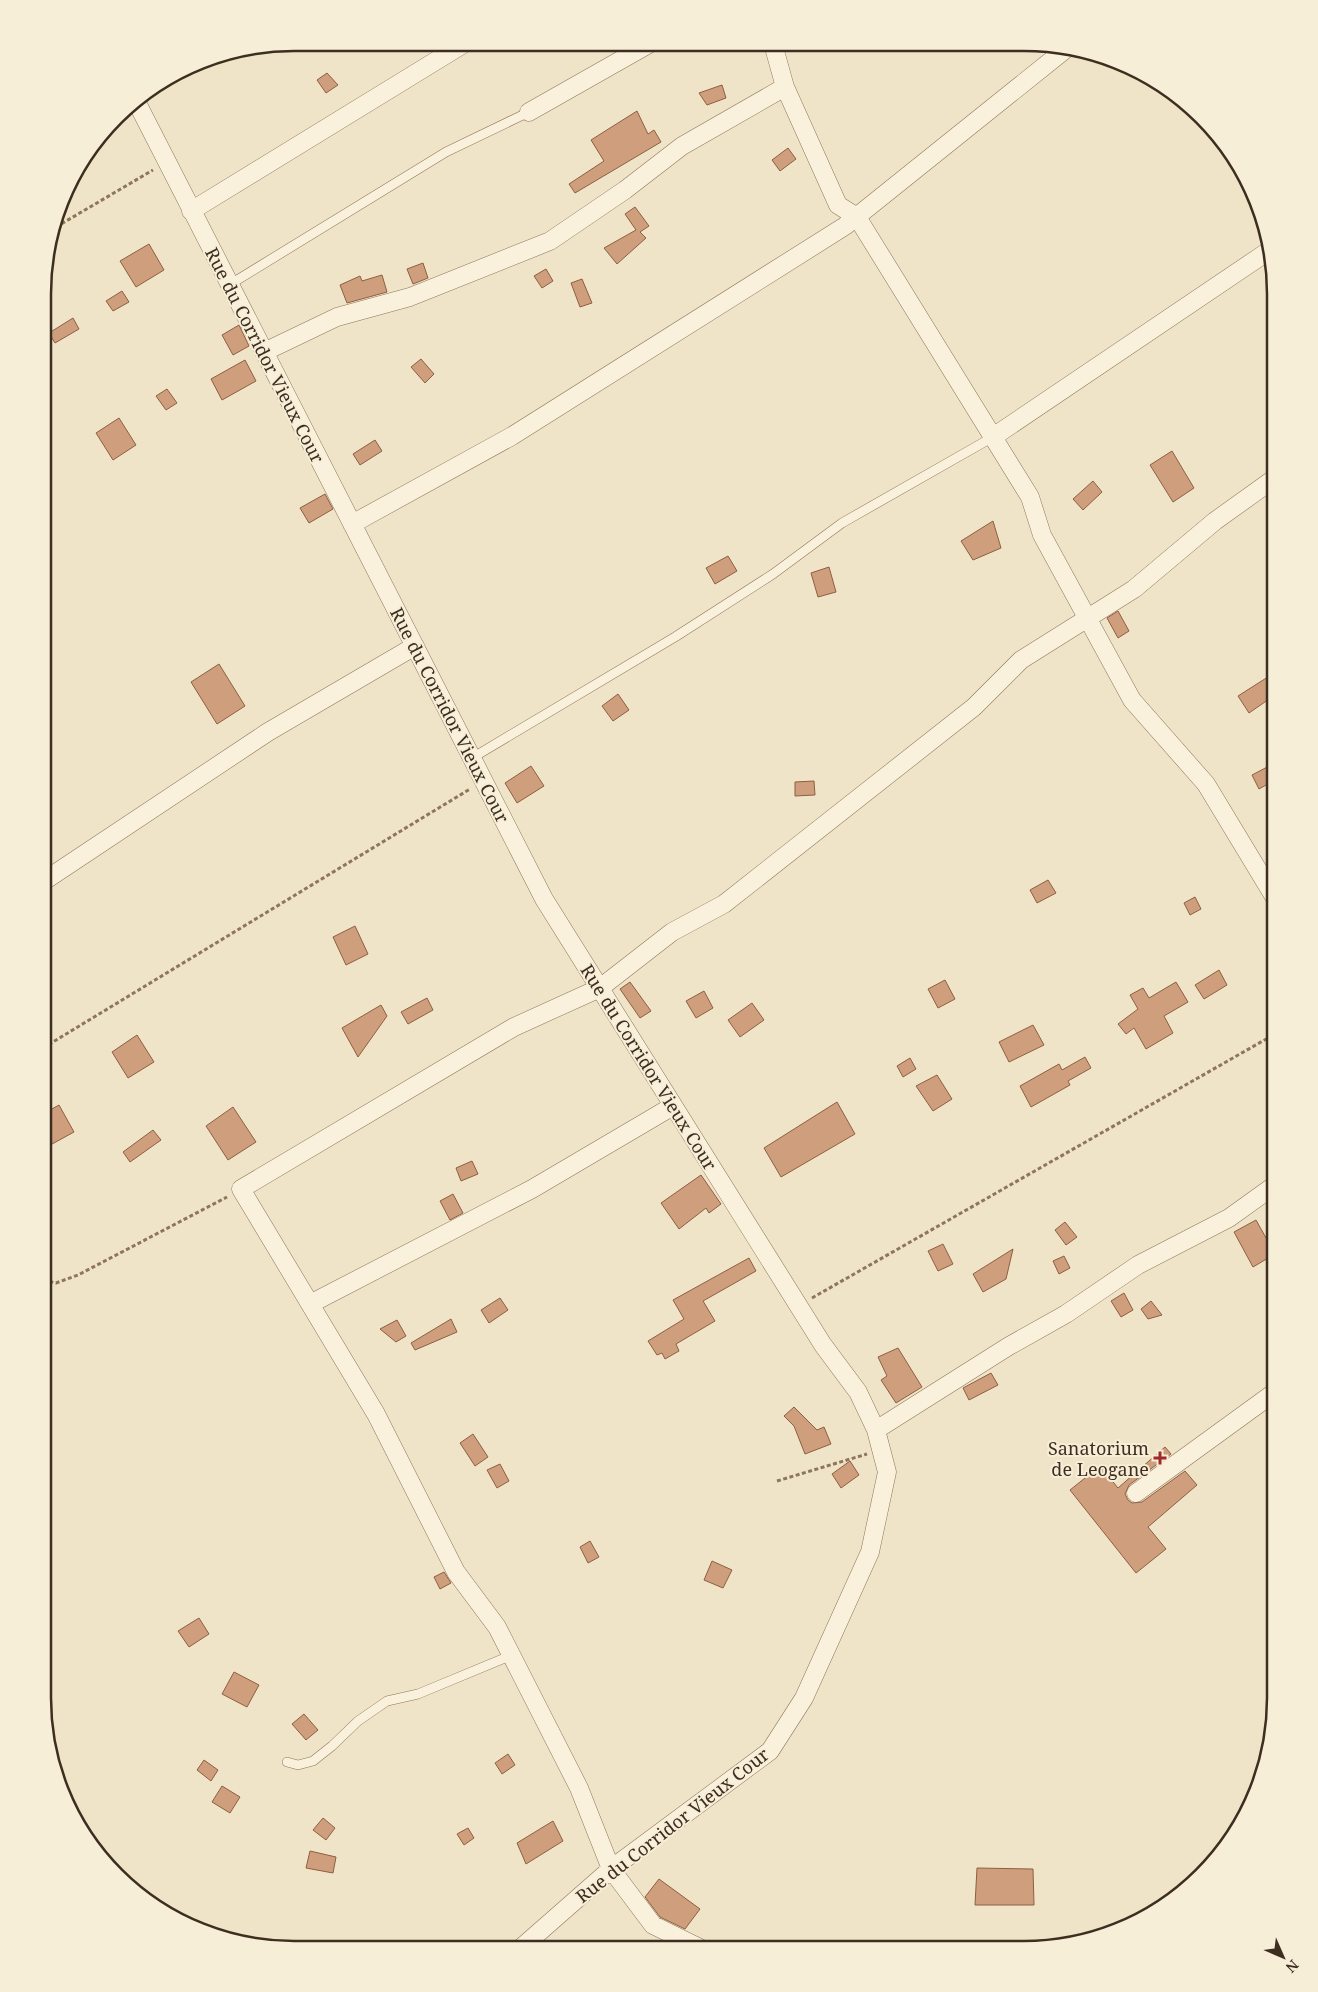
<svg xmlns="http://www.w3.org/2000/svg" width="1318" height="1992" viewBox="0 0 1318 1992" font-family="'Noto Serif',serif">
	<style>
		.building { fill: #cf9f7d; stroke: #8d5f41 }
		.lines { fill: none; stroke-linecap: round; stroke-linejoin: round }
		.lane-casing { stroke: #8d765c; stroke-width: 10 }
		.street-casing { stroke: #8d765c; stroke-width: 19 }
		.path { stroke: #8d765c; stroke-width: 3; stroke-dasharray: 4 2.5; stroke-linecap: butt }
		.lane { stroke: #faf1dc; stroke-width: 9 }
		.street { stroke: #faf1dc; stroke-width: 18 }
		.poi-dot { fill: #9e2a2b; stroke: #f7eed8; stroke-width: 2 }
		.labels { text-anchor: middle; dominant-baseline: central; stroke-width: 4; stroke-linejoin: round; paint-order: stroke }
		.street-label { font-size: 18px; fill: #3d2e20; stroke: #f7eed8 }
		.poi-label { font-size: 18px; fill: #3d2e20; stroke: #f7eed8; text-anchor: end }
		.rim { fill: none; stroke: #3d2e20; stroke-width: 2.5 }
	</style>
	<rect width="100%" height="100%" fill="#f0e4c8"/>
	<path class="building" d="M327 73 338 85 326 93 317 80Z
		M722 85 726 98 707 105 699 93Z
		M637 111 648 134 654 130 661 142 575 193 569 184 604 161 591 140Z
		M788 148 796 159 780 171 772 160Z
		M635 207 649 226 640 232 646 238 617 264 604 248 636 230 625 214Z
		M149 244 164 270 136 287 120 261Z
		M423 263 428 278 413 284 407 269Z
		M546 269 553 281 542 288 534 276Z
		M382 275 387 292 347 303 340 285 360 276 362 281Z
		M582 279 592 303 580 307 571 283Z
		M122 291 129 302 113 311 106 301Z
		M73 318 79 329 55 343 49 333Z
		M239 325 249 346 233 355 222 335Z
		M421 359 434 374 425 383 411 367Z
		M245 360 256 381 222 400 211 379Z
		M167 389 177 403 166 410 156 396Z
		M119 418 136 445 113 460 96 433Z
		M375 440 382 451 360 465 353 454Z
		M1172 451 1194 488 1173 502 1150 465Z
		M1093 481 1102 492 1083 510 1073 499Z
		M325 494 333 509 309 523 300 508Z
		M993 521 1001 548 973 560 961 541Z
		M728 556 737 571 715 584 706 568Z
		M829 567 836 592 818 597 811 573Z
		M1118 611 1129 631 1118 638 1107 618Z
		M219 664 245 706 217 724 191 682Z
		M1271 675 1275 682V695L1249 713 1238 696Z
		M618 694 629 710 613 721 602 706Z
		M1271 765 1275 773V780L1259 789 1252 775Z
		M531 766 544 786 517 803 505 783Z
		M814 781 815 795 795 796V782Z
		M1048 880 1056 893 1037 903 1030 890Z
		M1195 897 1201 909 1190 915 1184 903Z
		M355 926 368 954 346 965 333 937Z
		M1219 970 1227 985 1204 999 1195 985Z
		M945 980 955 999 938 1008 928 989Z
		M630 982 651 1011 640 1018 620 989Z
		M1176 982 1188 1002 1164 1016 1173 1033 1146 1049 1134 1028 1126 1034 1118 1024 1138 1009 1130 995 1143 988 1149 998Z
		M704 991 713 1008 696 1018 686 1001Z
		M427 998 433 1010 408 1024 401 1012Z
		M752 1003 764 1020 740 1037 728 1020Z
		M381 1005 387 1016 358 1057 342 1028Z
		M1033 1025 1044 1045 1009 1062 999 1042Z
		M137 1035 154 1062 128 1078 112 1052Z
		M1085 1057 1091 1068 1068 1081 1070 1085 1031 1107 1020 1086 1059 1064 1062 1070Z
		M910 1058 916 1069 903 1077 897 1066Z
		M937 1075 952 1099 933 1111 916 1086Z
		M837 1102 855 1134 781 1177 764 1148Z
		M59 1105 74 1132 43 1149V1114Z
		M233 1107 256 1142 228 1160 206 1126Z
		M153 1130 161 1140 130 1162 123 1152Z
		M472 1161 478 1174 461 1181 456 1168Z
		M701 1175 721 1204 709 1213 706 1208 679 1229 661 1203Z
		M453 1194 463 1213 450 1220 440 1201Z
		M1256 1220 1275 1254 1253 1267 1234 1232Z
		M1065 1222 1077 1237 1066 1245 1055 1230Z
		M943 1244 953 1264 938 1271 928 1251Z
		M1013 1249 1006 1279 983 1292 973 1274Z
		M1064 1256 1070 1268 1059 1274 1053 1261Z
		M749 1258 756 1271 703 1301 715 1321 676 1344 679 1351 665 1359 662 1353 657 1355 648 1341 684 1319 673 1300Z
		M1124 1293 1133 1310 1121 1317 1111 1301Z
		M500 1298 508 1310 489 1323 481 1310Z
		M1151 1301 1162 1315 1148 1319 1141 1309Z
		M451 1319 457 1332 415 1350 411 1343Z
		M397 1320 406 1336 396 1342 380 1329Z
		M898 1348 922 1387 896 1403 881 1380 887 1376 878 1357Z
		M991 1373 998 1385 969 1400 963 1388Z
		M794 1407 817 1430 824 1427 831 1444 805 1454 794 1426 784 1416Z
		M473 1434 488 1457 475 1466 460 1443Z
		M1165 1447 1171 1454 1129 1485 1125 1494 1128 1500 1132 1503 1142 1502 1185 1471 1197 1485 1148 1527 1166 1549 1136 1573 1070 1490 1100 1466 1118 1488Z
		M850 1461 859 1475 841 1488 832 1474Z
		M500 1464 509 1481 497 1488 487 1470Z
		M590 1541 599 1557 588 1563 580 1547Z
		M712 1561 732 1570 723 1588 704 1580Z
		M444 1572 451 1583 440 1589 434 1577Z
		M199 1618 209 1634 189 1647 178 1631Z
		M234 1672 259 1685 247 1707 222 1694Z
		M304 1714 318 1730 306 1740 292 1724Z
		M508 1754 515 1765 502 1774 495 1763Z
		M204 1760 218 1770 211 1781 197 1770Z
		M222 1786 240 1797 230 1813 212 1802Z
		M323 1818 335 1828 326 1840 313 1830Z
		M553 1821 563 1841 526 1864 517 1843Z
		M468 1828 474 1838 464 1845 457 1834Z
		M310 1851 336 1857 333 1873 306 1868Z
		M977 1868 1033 1869 1034 1905H975Z
		M659 1879 700 1909 685 1929 660 1917 645 1897Z"/>
	<g class="lines">
		<defs>
			<path id="lane" d="M229 285 446 152 529 112
				M472 758 675 637 773 574 842 523 993 437
				M287 1762 298 1765 313 1761 332 1746 358 1721 387 1701 418 1694 512 1655"/>
			<path id="street" d="M773 44 785 87 838 205 857 217 1030 497 1042 535 1132 700 1206 784 1275 898
				M136 101 544 899 823 1345 858 1392 876 1430 887 1472 870 1552 804 1698 770 1751 611 1869 521 1948
				M529 112 649 44
				M191 211 465 43
				M264 352 337 317 410 297 550 241 625 190 682 146 785 87
				M993 437 1267 252
				M352 524 512 436 845 226 1067 48
				M44 881 268 732 415 646
				M310 1304 532 1189 673 1106
				M876 1430 1009 1346 1066 1314 1138 1265 1229 1218 1275 1185
				M1136 1493 1275 1392
				M702 1949 653 1925 611 1869 579 1788 497 1627 456 1572 376 1414 241 1189 514 1027 600 988 672 932 724 904 974 707 1021 660 1134 589 1215 521 1275 478"/>
		</defs>
		<use href="#lane" class="lane-casing"/>
		<use href="#street" class="street-casing"/>
		<path class="path" d="M56 227 153 170
			M43 1048 470 789
			M43 1280 56 1283 78 1275 227 1197
			M812 1298 1275 1034
			M777 1481 867 1454"/>
		<use href="#lane" class="lane"/>
		<use href="#street" class="street"/>
	</g>
	<path class="poi-dot" d="M1157.5 1450.5h5v5h5v5h-5v5h-5v-5h-5v-5h5z"/>
	<g class="labels">
		<g class="street-label">
			<text transform="translate(265 355) rotate(63)">Rue du Corridor Vieux Cour</text>
			<text transform="translate(450 715) rotate(63)">Rue du Corridor Vieux Cour</text>
			<text transform="translate(649 1067) rotate(58)">Rue du Corridor Vieux Cour</text>
			<text transform="translate(672 1825) rotate(-38)">Rue du Corridor Vieux Cour</text>
		</g>
		<g class="poi-label">
			<text x="1149" y="1448">Sanatorium<tspan x="1149" dy="21">de Leogane</tspan></text>
		</g>
	</g>
	<path d="M0 0H1318V1992H0ZM294 51H1024A243 243 0 0 1 1267 294V1698A243 243 0 0 1 1024 1941H294A243 243 0 0 1 51 1698V294A243 243 0 0 1 294 51Z" fill="#f7eed8" fill-rule="evenodd"/>
	<path class="rim" d="M294 51H1024A243 243 0 0 1 1267 294V1698A243 243 0 0 1 1024 1941H294A243 243 0 0 1 51 1698V294A243 243 0 0 1 294 51Z"/>
	<g transform="translate(1283 1957) rotate(135)" stroke="#f7eed8" stroke-width="4" paint-order="stroke">
	<path d="M0-4L9 19L0 12L-9 19Z" fill="#3d2e20"/>
	<text y="-8" font-size="14" font-weight="bold" text-anchor="middle" fill="#3d2e20">N</text>
	</g>
</svg>
